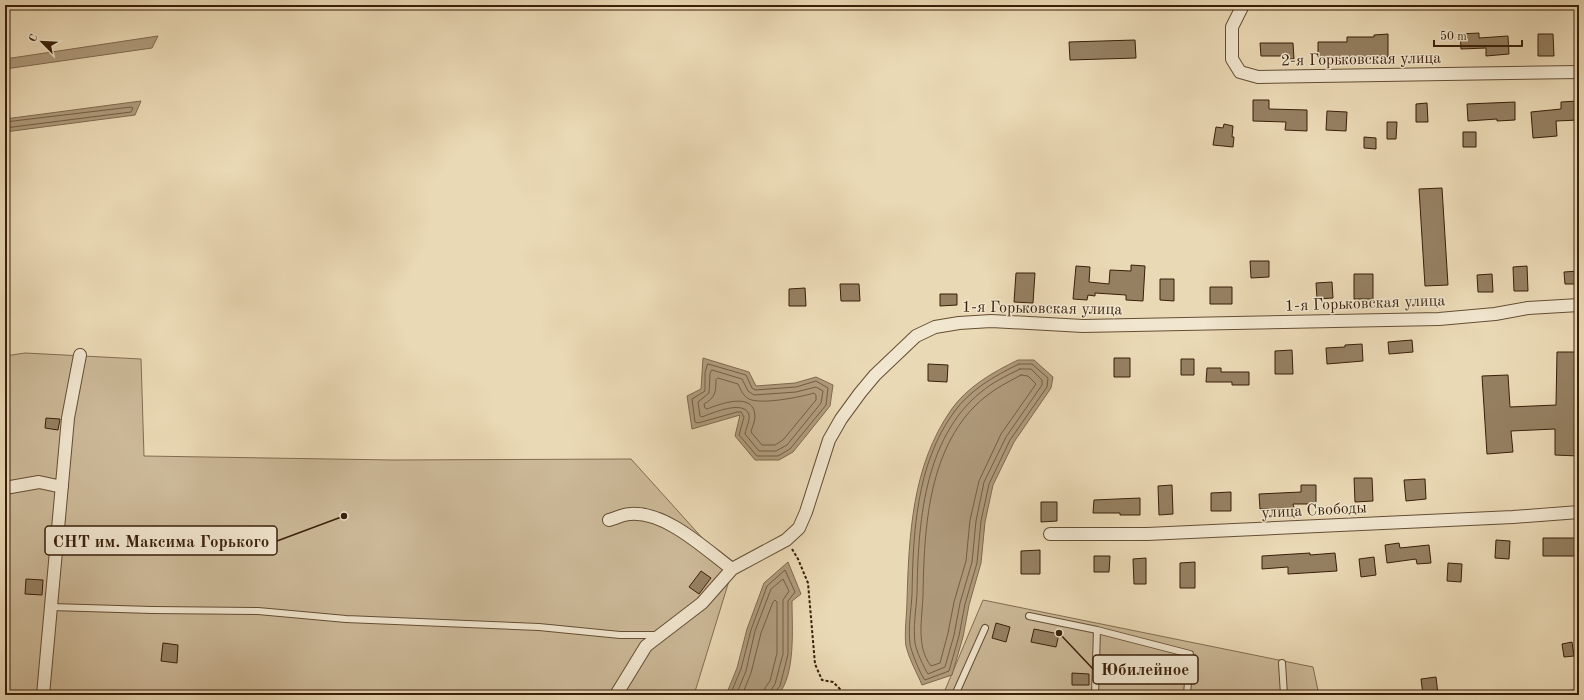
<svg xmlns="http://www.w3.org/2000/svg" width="1584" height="700" viewBox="0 0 1584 700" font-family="'Old Standard TT',serif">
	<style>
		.green { fill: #ccb998; stroke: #826c50 }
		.water { fill: #ae9a7b; stroke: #7f694d }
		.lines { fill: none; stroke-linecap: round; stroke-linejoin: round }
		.shore { stroke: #745c42; stroke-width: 1 }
		.building { fill: #958062; stroke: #391f09 }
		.lane-casing { stroke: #654e34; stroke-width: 8 }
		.street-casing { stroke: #654e34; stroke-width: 14 }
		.path { stroke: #391f09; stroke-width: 2; stroke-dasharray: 3 2; stroke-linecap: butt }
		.lane { stroke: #f1e6cf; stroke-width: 6 }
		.street { stroke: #f1e6cf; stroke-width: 12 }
		.labels { text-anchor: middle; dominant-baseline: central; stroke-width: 3; stroke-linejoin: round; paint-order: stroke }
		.street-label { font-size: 16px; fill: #391f09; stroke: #f1e6cf }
		.leader { fill: none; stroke: #391f09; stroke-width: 1.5 }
		.callout-dot { fill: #391f09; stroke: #f1e6cf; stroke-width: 1.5 }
		.callout { fill: #f1e6cf; stroke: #391f09; stroke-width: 1.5 }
		.callout-label { font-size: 17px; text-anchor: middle; font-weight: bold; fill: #391f09 }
	</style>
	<rect width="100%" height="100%" fill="#ead9b5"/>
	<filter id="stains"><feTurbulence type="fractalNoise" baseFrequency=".005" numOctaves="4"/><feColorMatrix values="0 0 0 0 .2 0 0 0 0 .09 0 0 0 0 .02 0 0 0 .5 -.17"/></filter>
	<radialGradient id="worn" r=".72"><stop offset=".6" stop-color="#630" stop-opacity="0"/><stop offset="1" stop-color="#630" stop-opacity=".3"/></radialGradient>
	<path class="green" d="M25 353 141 359 144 456 392 460 631 459 732 571 694 695H5V356Z
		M983 600 1313 667 1319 695H943Z"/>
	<path class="water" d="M158 36 152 48 5 69V59Z
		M141 101 135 115 5 132V119Z
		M703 358 749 372 756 386 795 383 816 377 833 385 830 406 793 452 779 460H755L735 436 740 415 692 429 687 396 701 389Z
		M1018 360H1034L1053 377 1051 388 1014 442 993 485 985 522 981 563 969 605 963 637 952 675 922 685C917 673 909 659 906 646 904 636 907 612 907 600 909 535 912 466 951 410 967 387 993 372 1018 360Z
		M788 562 801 594 792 601C792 628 796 674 778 695H726L737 668 747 629 764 583Z"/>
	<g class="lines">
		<path class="shore" d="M5 122 131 107 133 108 131 112 5 128
			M708 364 746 375 752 388 755 390 796 387 816 381 828 388 826 405 790 449 778 456H757L739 435 744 417 741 412H737L698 423 695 422 692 399 705 391V373Z
			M1019 364H1032L1048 378 1047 387 1010 440 989 484 981 521 977 563 965 604 959 636 949 671 925 680C920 674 911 651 910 644 908 628 911 611 912 595 913 534 916 464 954 412 970 390 994 376 1019 364Z
			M1020 369H1031L1042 380V385L1006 437 984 482 976 521 972 562 960 603 954 635 945 667 928 674C924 668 916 650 915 643 913 627 916 610 917 594 918 526 923 439 981 392 993 382 1006 376 1020 369Z
			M712 370 742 379 748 391 754 395 796 392 816 387 823 391 821 403 787 445 776 451H759L745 434C746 428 750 421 749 415 745 399 712 413 702 417L700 416 698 402 709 393 710 374Z
			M1021 375 1028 376 1036 384 1001 434 979 481 970 520 966 561 954 602 948 633 940 663 931 666C916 647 922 619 923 596 924 528 928 443 985 397 996 388 1008 382 1021 375Z
			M718 378 738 384C741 390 743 396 749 399 761 405 801 397 814 393L816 395V400L783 440 775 445H762L751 432C752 427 755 422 755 416 754 391 720 404 707 409L705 408 704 404C715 398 716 392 716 380Z
			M730 695 741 669 751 630 767 586 785 570 795 592 788 601V654L780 686 775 692V695
			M736 695 746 671 755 631 771 589 783 579 789 591 783 600V654L775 684 771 690 770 695
			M742 695 751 673 761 633 773 602 775 600 777 602V653L770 681 765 688 764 695"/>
	</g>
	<path class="building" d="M1479 33V38L1508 36 1509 54 1486 56V48L1461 49 1460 34Z
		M1388 34V57H1366V63H1354V58L1318 59V42H1347V37H1374V35Z
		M1538 34H1553L1554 56H1538Z
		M1135 40 1136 58 1070 60 1069 42Z
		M1260 43H1293L1294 59H1283V56H1261Z
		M1253 100H1269V109L1307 110V131L1285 130 1286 122 1253 121Z
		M1578 101 1579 120 1556 121 1557 136 1533 138 1531 112 1561 109V102Z
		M1515 102V120L1497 121V119L1468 121 1467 104Z
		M1427 103 1428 122H1416V104Z
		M1327 111 1347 112 1346 131 1326 130Z
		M1387 122H1397L1396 139H1387Z
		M1224 124 1233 126 1232 137H1234L1233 147 1213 145 1216 127 1223 128Z
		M1463 132H1476V147H1463Z
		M1364 137 1376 138V149L1364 148Z
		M1442 188 1448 285 1425 286 1419 189Z
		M1250 261H1269V277L1251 278Z
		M1131 265 1145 266 1143 301 1126 300V295L1095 293V296L1088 295 1087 300 1073 299 1076 266 1090 267 1089 282 1109 284 1110 270 1131 271Z
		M1527 266 1528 291H1514L1513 267Z
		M1579 271V284H1565L1564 272Z
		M1016 273H1035L1033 303 1014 302Z
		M1354 274H1373V299H1354Z
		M1492 274 1493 292H1478L1477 275Z
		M1160 279H1174V301L1160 300Z
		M1332 282 1333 298 1317 299 1316 283Z
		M840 284H859L860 301H841Z
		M1210 287H1232V304H1210Z
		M805 288 806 306H789V289Z
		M940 294H957V305L940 306Z
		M1412 340 1413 352 1389 354 1388 342Z
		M1362 344 1363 361 1327 364 1326 348 1345 347V345Z
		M1292 350 1293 374H1275V351Z
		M1557 352H1579L1578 456 1555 455V429L1511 431 1513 452 1487 454 1482 376 1508 375 1510 407 1556 405Z
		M1114 358H1130V377H1114Z
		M1181 359H1194V375H1181Z
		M928 364 948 365 947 382 928 381Z
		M1207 368H1221V372H1249V385H1232V382H1206Z
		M46 418 60 419 58 430 45 428Z
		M1354 478H1372L1373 501 1355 502Z
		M1425 479 1426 499 1406 501 1404 480Z
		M1172 485 1173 514 1159 515 1158 486Z
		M1301 485H1316V504H1293L1294 508 1260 509 1259 494 1301 492Z
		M1231 492V511H1211V493Z
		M1140 498V515H1120V513H1093L1094 500Z
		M1041 502H1057V521L1041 522Z
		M1543 538H1579V556H1543Z
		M1496 540 1510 541 1509 559 1495 558Z
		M1399 543 1400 548 1429 545 1431 563 1417 564 1416 559 1387 563 1385 545Z
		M1040 550V574H1021V551Z
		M1310 553V555L1335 553 1337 571 1288 574V567L1262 569V556Z
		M1094 556H1110L1109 572H1094Z
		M1374 557 1376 575 1361 577 1359 559Z
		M1146 558V584H1134L1133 559Z
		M1195 562V588H1180V563Z
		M1448 563 1462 564 1461 582 1447 581Z
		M701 571 711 578 699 594 689 587Z
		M26 579 43 580 42 595 25 594Z
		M996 623 1010 627 1006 642 992 638Z
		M1034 629 1059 634 1056 647 1031 642Z
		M1572 642 1574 656 1564 657 1562 644Z
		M163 643 178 645 177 663 161 661Z
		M1129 670 1151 672 1150 684 1129 682Z
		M1072 673 1089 674V685H1072Z
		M1436 677 1438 694 1423 695 1421 679Z"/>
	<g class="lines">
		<defs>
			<path id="lane" d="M51 607 152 610 258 611 346 619 539 627 620 635H658
				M1029 616 1097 630 1190 654 1187 695
				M1282 663 1284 695
				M955 695 985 628
				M1095 695 1097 630
				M1560 695 1579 693"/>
			<path id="street" d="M1243 5 1232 27V59L1240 72 1258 77 1579 72
				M5 488 39 482 62 487
				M609 520C616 518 624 514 630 514 666 511 705 549 732 569
				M1050 534H1147L1513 517 1579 512
				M43 695 68 418 80 355
				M616 695 646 646 702 603 732 569 786 540 799 528 806 512 829 440 841 419 860 393 875 375 916 336 935 327 959 323 991 321 1083 326 1439 319 1495 314 1528 308 1579 305"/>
		</defs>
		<use href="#lane" class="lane-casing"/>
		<use href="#street" class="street-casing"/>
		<path class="path" d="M792 549 798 559 808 583 815 664 822 680 833 682 846 695"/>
		<use href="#lane" class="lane"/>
		<use href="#street" class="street"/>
	</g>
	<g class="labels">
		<g class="street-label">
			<text transform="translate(1361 60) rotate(-1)">2-я Горьковская улица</text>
			<text transform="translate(1365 304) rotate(-2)">1-я Горьковская улица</text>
			<text transform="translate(1042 309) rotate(1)">1-я Горьковская улица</text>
			<text transform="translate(1314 511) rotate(-3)">улица Свободы</text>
		</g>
	</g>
	<path class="leader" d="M344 516L277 541M1059 633L1093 669"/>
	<g class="callout-dot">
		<circle cx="344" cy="516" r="4"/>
		<circle cx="1059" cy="633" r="4"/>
	</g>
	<g class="callout">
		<rect x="45" y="526" width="232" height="29" rx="4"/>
		<rect x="1093" y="655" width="105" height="29" rx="4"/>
	</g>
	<g class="callout-label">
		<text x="161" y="547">СНТ им. Максима Горького</text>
		<text x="1145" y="675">Юбилейное</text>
	</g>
	<rect width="1584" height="700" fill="none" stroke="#ead9b5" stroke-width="20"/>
	<rect x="6" y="6" width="1572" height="688" fill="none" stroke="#391f09" stroke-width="2"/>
	<rect x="10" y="10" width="1564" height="680" fill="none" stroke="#391f09"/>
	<g transform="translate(42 42) rotate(294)" stroke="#f1e6cf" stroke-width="3" paint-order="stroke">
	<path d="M0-3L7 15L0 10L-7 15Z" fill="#391f09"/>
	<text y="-6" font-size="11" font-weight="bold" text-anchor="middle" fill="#391f09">С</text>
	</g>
	<path d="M1434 40v6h88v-6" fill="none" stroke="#391f09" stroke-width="2"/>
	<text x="1440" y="40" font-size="12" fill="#391f09" stroke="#f1e6cf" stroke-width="3" paint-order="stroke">50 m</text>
	<rect width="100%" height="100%" filter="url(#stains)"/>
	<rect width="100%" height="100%" fill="url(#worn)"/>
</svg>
